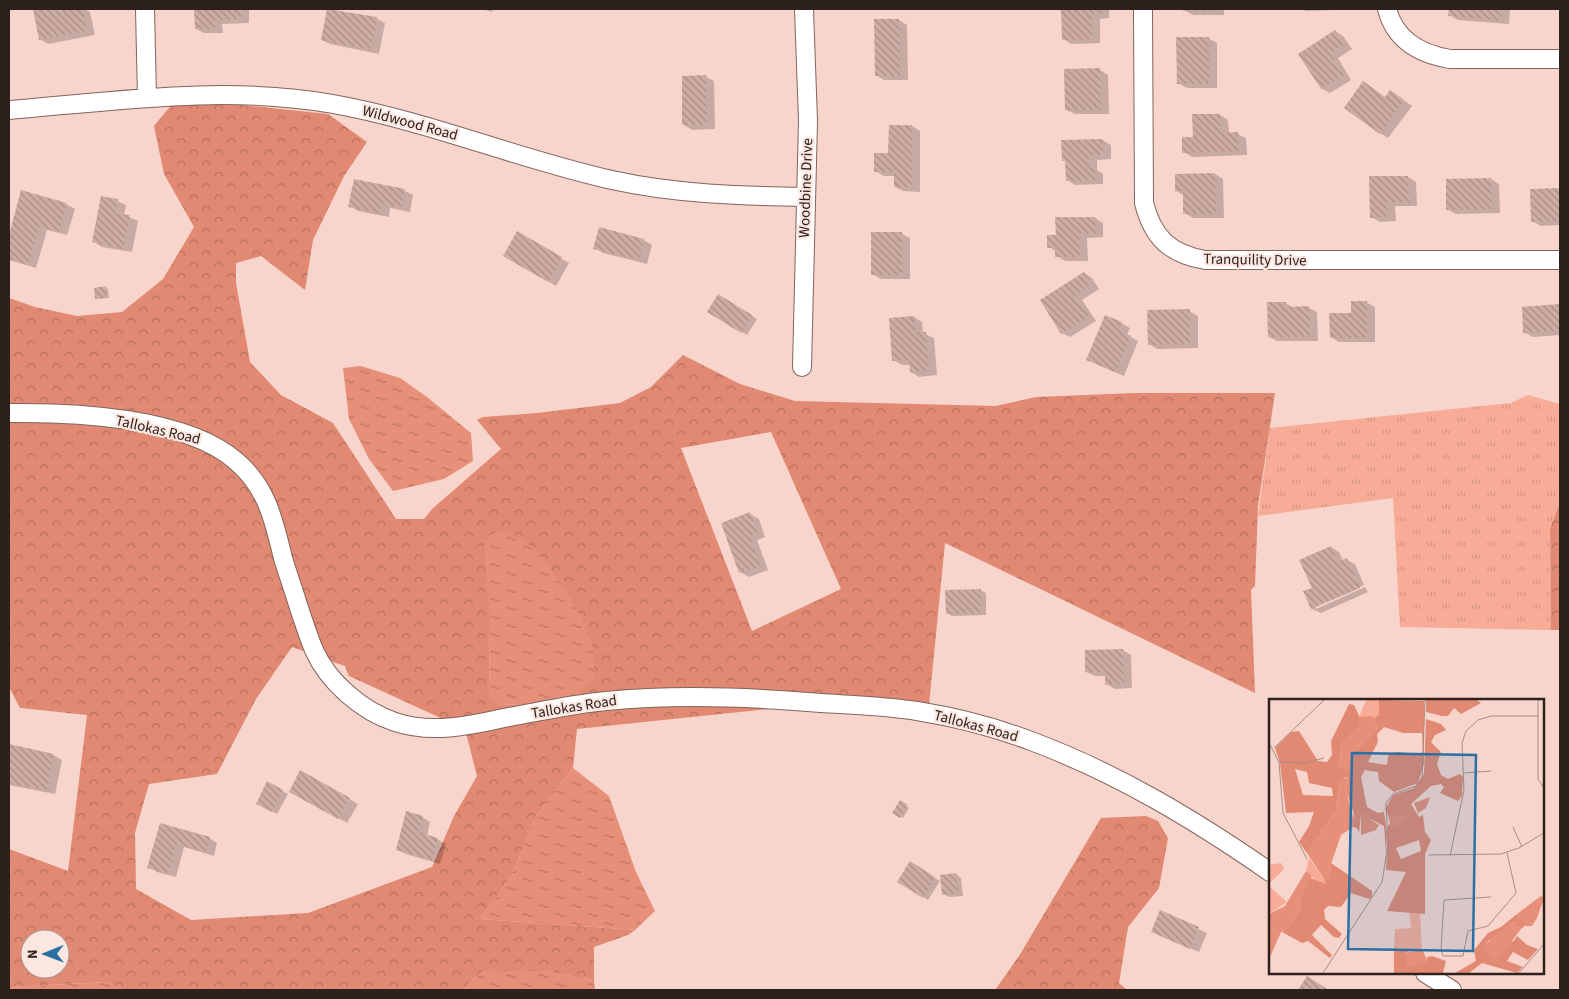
<svg xmlns="http://www.w3.org/2000/svg" width="1569" height="999" viewBox="0 0 1569 999" font-family="'Source Sans 3',sans-serif">
	<style>
		.grass { fill: url(#grass-tufts) }
		.forest { fill: url(#forest-crowns); fill-rule: evenodd }
		.water { fill: url(#water-ripples) }
		.shadow { fill: #0003 }
		.building { fill: url(#building-back-hatch) }
		.lines { fill: none; stroke-linecap: round; stroke-linejoin: round }
		.minor-casing { stroke: #83645c; stroke-width: 20 }
		.minor { stroke: #fff; stroke-width: 18 }
		.labels { text-anchor: middle; dominant-baseline: central; stroke-width: 4.5; stroke-linejoin: round; paint-order: stroke }
		.street-label { font-size: 15px; fill: #2d211d; stroke: #fce6e0 }
		.inset-road { fill: none; stroke: #a78d86; stroke-width: 1 }
		.view { fill: #2b70a5; fill-opacity: 0.15; stroke: #2b70a5; stroke-width: 2.5 }
		.inset-edge { fill: none; stroke: #2d211d; stroke-width: 2.5 }
	</style>
	<defs>
		<pattern id="grass-tufts" width="24" height="20" patternUnits="userSpaceOnUse" patternTransform="scale(1.25)"><rect width="24" height="20" fill="#f8ac98"/><path d="M3 7l-1-3M5 7V3M7 7l1-3M15 17l-1-3M17 17v-4M19 17l1-3" fill="none" stroke="#d59483"/></pattern>
		<pattern id="forest-crowns" width="20" height="18" patternUnits="userSpaceOnUse" patternTransform="scale(1.25)"><rect width="20" height="18" fill="#e18972"/><path d="M2 6a3 3 0 1 1 6 0M12 15a3 3 0 1 1 6 0" fill="none" stroke="#b7705d"/></pattern>
		<pattern id="water-ripples" width="26" height="14" patternUnits="userSpaceOnUse" patternTransform="scale(1.25)"><rect width="26" height="14" fill="#e78f78"/><path d="M2 4q2-2 4 0t4 0M15 11q2-2 4 0t4 0" fill="none" stroke="#bc7462"/></pattern>
		<pattern id="building-back-hatch" width="6" height="6" patternUnits="userSpaceOnUse" patternTransform="scale(1.25)"><rect width="6" height="6" fill="#cdaca3"/><path d="M-1 5l2 2M0 0l6 6M5-1l2 2" fill="none" stroke="#a78c84"/></pattern>
	</defs>
	<rect width="100%" height="100%" fill="#f8d5cc"/>
	<path class="grass" d="M1528 395 1560 404V503L1550 528 1551 630 1400 627 1393 498 1258 516 1270 428 1511 403Z"/>
	<path class="forest" d="M212 102 328 114 367 142 344 176 313 240 305 290 261 256 236 263V283L250 362 281 395 333 423 396 519H424L432 509 501 449 477 420 483 417 537 413 620 403 651 387 683 355 740 384 795 401 996 406 1036 397 1134 393H1275L1258 506 1255 586 1251 590 1255 693 945 543 929 705 575 698 490 624 489 696 495 704 521 705 559 701 445 720 349 676 345 666 330 661 322 647 296 573 274 495 259 473 245 457 228 444 212 435 196 429 9 406V298L35 307 77 316 122 312 163 279 194 227 164 174 154 126 173 103ZM771 432 841 589 752 631 681 448Z
		M9 421H75L125 428 151 433 191 443 217 456 245 480 258 502 280 577 306 652 292 647 256 699 217 774 149 784 135 833 136 889 191 920 308 913 432 867 454 816 477 776 466 733 602 708 633 706 722 704 806 709H769L577 729 573 768 536 816 512 875 480 919 635 930 628 935 594 947V980L544 971H483L461 990H124L106 982 9 987V849L68 871 87 715 20 708 9 687ZM30 939H60V969H30Z
		M1560 503V630H1551L1550 528Z
		M1146 816 1158 821 1168 838 1159 888 1128 927 1119 983 1127 990H995L1019 956 1101 818Z"/>
	<path class="water" d="M361 366 400 378 427 397 471 433 473 461 444 479 393 491 369 459 349 419 343 368Z
		M501 530 516 536 536 549 571 598 592 643 595 677 575 698 521 705 494 704 489 696 490 624 484 545 489 536Z
		M573 768 609 796 636 872 655 911 635 930 480 919 512 875 536 816Z
		M483 971H544L594 980 595 990H461Z
		M106 982 124 990H9V987Z"/>
	<path class="shadow" d="M34 9H59L60 11 85 9 90 12 95 35 48 44 40 39Z
		M195 9H249V23L222 24 223 33H204L196 29Z
		M328 9 376 18 385 23 379 54 330 44 322 40Z
		M482 9H493L492 12Z
		M1062 9H1109V18L1100 19V43L1071 44 1063 39Z
		M1184 9H1224V15H1193L1184 10Z
		M1303 9H1337V10L1306 11Z
		M1450 9H1510L1509 24 1458 20 1449 15Z
		M899 20 907 25 908 80H884L876 75 875 21Z
		M1335 31 1343 36 1352 49 1338 58 1351 80 1330 93 1322 89 1300 54Z
		M1208 38 1217 43V88H1187L1178 83Z
		M1066 70H1100L1108 75 1109 114H1075L1066 110Z
		M683 77H706L714 81 715 129 692 130 684 125Z
		M1398 96 1412 106 1388 138 1380 133 1385 98Z
		M1220 115 1228 120 1229 134H1237L1246 138 1247 155 1192 157 1184 152 1194 138V116Z
		M912 126 920 131V192L903 191 895 187V176H884L875 171Z
		M1102 140 1111 145V159L1097 160V170L1103 174V184L1075 185 1067 180V162L1063 160Z
		M1215 174 1223 179 1224 218H1193L1185 213 1184 195 1176 191Z
		M1408 177 1416 182 1417 206H1395L1396 221 1380 222 1371 217Z
		M1491 179 1499 184 1500 213 1456 214 1447 209V180Z
		M355 180 405 191 413 195 410 212 390 208 389 217 358 211 350 206Z
		M1532 190H1560V225L1541 226 1532 221Z
		M22 192 66 204 75 209 67 235 47 230 36 268 9 260V239Z
		M117 201 126 205 124 215 138 221 132 252 102 247 94 242Z
		M1095 218 1103 223V237L1087 238 1088 261H1065L1057 256V252L1049 247 1057 236Z
		M600 228 644 240 652 245 647 264 603 253 595 248Z
		M517 233 569 263 556 286 505 256Z
		M902 234 910 238V279H881L873 274Z
		M1084 273 1092 278 1099 289 1082 300 1096 321 1070 337 1062 333 1042 300Z
		M105 288 108 289 109 298 99 299 96 298Z
		M718 295 757 319 747 335 708 311Z
		M1366 302 1375 307V342H1339L1331 337Z
		M1285 303 1294 308H1309L1317 312 1318 341H1277L1269 337Z
		M1560 305V335L1533 337 1524 332 1523 308Z
		M1189 311 1198 316V348L1157 349 1149 344Z
		M914 317 922 322 923 333 934 338 937 375 919 377 911 372 910 365H902L893 360Z
		M1121 323 1130 328 1127 335 1138 341 1124 376 1096 364Z
		M750 514 759 519 765 537 757 540 768 570 749 577 740 572Z
		M1331 547 1339 552 1343 561 1347 560 1355 564 1364 585 1316 606V609L1365 587 1368 592 1321 613 1312 609 1305 592 1314 588Z
		M980 590 986 593V615L952 616 947 613Z
		M1123 650 1131 655 1132 688 1115 689 1106 684V676H1095L1086 672Z
		M9 746 53 755 62 760 55 794 9 785Z
		M301 772 358 804 347 823 291 791Z
		M268 783 288 794 277 814 257 803Z
		M900 802 909 808 903 818 894 813Z
		M422 817 430 822 427 836 437 839 446 844 440 864 406 854 398 850Z
		M160 825 209 838 217 843 214 856 184 847 176 877 157 872 149 867Z
		M910 863 940 881 928 900 899 881Z
		M956 874 961 878 963 896 949 897 944 894Z
		M1161 912 1207 933 1199 952 1161 936Z"/>
	<path class="building" d="M33 9H52L53 12 67 9H83L87 31 39 40Z
		M194 9H241V19L214 20 215 29H195Z
		M327 9 377 17 371 50 321 40Z
		M1061 9H1101V14H1092V39L1062 40Z
		M1183 9H1216V11H1183Z
		M1449 9H1502L1501 20 1448 16Z
		M874 19H899L900 76H875Z
		M1335 30 1344 44 1330 53 1344 75 1321 89 1298 54Z
		M1176 37H1209V84H1177Z
		M1100 68 1101 110H1065L1064 69Z
		M706 75 707 125H682V76Z
		M1363 81 1385 97 1390 90 1404 100 1380 134 1344 108Z
		M1192 114H1220L1221 133 1238 132 1239 151 1182 153V137H1193Z
		M889 125H912V187H894V172H874V153H888Z
		M1103 139V155H1089V168H1095V180L1066 181 1065 161H1062L1061 140Z
		M1215 173 1216 214H1183V191H1175V174Z
		M1369 176H1408L1409 202H1387L1388 217 1370 218Z
		M1491 178 1492 209 1446 210V179Z
		M354 179 405 189 401 208 382 204 380 213 348 207Z
		M1560 188V221L1531 222 1530 189Z
		M21 190 67 203 59 232 39 226 28 265 9 259V235Z
		M101 196 118 199 115 213 130 215 123 249 92 242Z
		M1055 217H1095L1096 233H1079L1080 257H1055V248H1047V235H1056Z
		M599 227 644 239 639 260 593 249Z
		M517 231 562 257 548 282 503 256Z
		M871 232H902V275H871Z
		M1084 272 1092 284 1075 295 1089 316 1061 334 1040 300Z
		M106 286 107 297 95 299 94 288Z
		M718 294 752 315 741 333 707 312Z
		M1351 301H1367V338H1330L1329 313H1351Z
		M1267 302H1286V307L1309 306 1310 337H1268Z
		M1560 304V331L1523 333 1522 307Z
		M1190 309V344L1148 345 1147 310Z
		M1105 315 1122 322 1118 330 1131 336 1115 372 1086 360Z
		M914 316 915 332H926L929 371 910 372 909 360 892 361 889 318Z
		M750 512 758 533 750 536 760 566 739 573 721 523Z
		M1331 546 1338 562 1347 558 1360 588 1311 609 1303 591 1312 588 1299 560Z
		M981 589V613L946 614 945 590Z
		M1123 649 1124 684 1105 685V672H1085V650Z
		M9 744 54 754 47 790 9 783Z
		M300 770 350 798 338 819 289 792Z
		M267 781 283 790 272 812 256 804Z
		M900 800 908 805 900 818 892 813Z
		M406 811 423 816 418 832 438 838 432 860 396 850Z
		M160 823 210 837 206 852 176 844 168 873 147 868Z
		M910 861 935 877 923 898 897 882Z
		M956 873 958 893 942 895 940 875Z
		M1160 910 1199 927 1190 949 1151 932Z
		M1307 976 1329 990H1298Z"/>
	<g class="lines">
		<defs>
			<path id="minor" d="M145 9 147 98
				M1143 9 1144 203C1153 238 1170 254 1205 260H1560
				M1387 9C1395 40 1420 54 1450 59H1560
				M9 110C117 101 226 85 333 104 428 121 518 159 612 180 675 194 741 196 806 197
				M802 367 808 121 804 9
				M9 413C73 412 186 417 236 461 267 487 274 521 283 558 288 575 294 591 299 608 304 622 308 636 314 650 328 682 362 711 395 722 431 734 468 726 504 718 538 712 572 704 606 701 678 694 750 697 821 703 853 705 885 706 917 711 955 717 994 727 1031 741 1117 773 1195 820 1270 872
				M1425 973 1452 990"/>
		</defs>
		<use href="#minor" class="minor-casing"/>
		<use href="#minor" class="minor"/>
	</g>
	<g class="labels">
		<g class="street-label">
			<text transform="translate(410 123) rotate(15)">Wildwood Road</text>
			<text transform="translate(806 188) rotate(-88)">Woodbine Drive</text>
			<text transform="translate(1255 260) rotate(1)">Tranquility Drive</text>
			<text transform="translate(158 430) rotate(13)">Tallokas Road</text>
			<text transform="translate(574 707) rotate(-9)">Tallokas Road</text>
			<text transform="translate(976 726) rotate(15)">Tallokas Road</text>
		</g>
	</g>
	<g transform="translate(1269 699)">
		<rect width="275" height="275" fill="#f8d5cc"/>
		<path d="M40 159 55 180 57 185 48 183 37 172ZM12 164 15 170 1 184V188L18 203 0 215V166ZM140 212 151 214 153 251 125 249 126 230 142 229Z" fill="#f8ac98"/>
		<path d="M110 1 155 2V65L149 84 125 93 110 82 109 73 96 71 92 78 98 108 109 114 115 113 118 134 117 155 115 127 92 115 90 134 88 129 84 128 85 115 77 91 79 80 76 78 71 84 67 111 38 154 30 143 40 127 45 113 17 114 11 64 6 49 22 33 30 32 49 62 58 63 63 56 62 42 67 32 80 5 85 6 92 21 90 28 73 45 70 68 82 72 84 54 108 30 106 19 110 15ZM115 28 134 34H153L154 55 127 53 119 57 118 66 99 63 109 43 108 35ZM26 70 38 73 40 84 63 89 64 97 34 96ZM157 1H208L212 4 192 15 185 9 179 17H173L157 13ZM157 20 172 25 177 31 166 36 162 43 172 53 168 65 172 76 179 80 191 75 194 78 193 97 189 102 171 94 175 88 172 85 162 87 142 105 150 118 154 116 156 133 162 141 156 155V215L118 212 137 173 117 171 119 127 128 116H119L116 110 124 96 145 89 155 75ZM150 141 152 152 132 160 127 149ZM62 164 103 192V198L100 200 82 194 72 208 59 207 55 211 56 220 73 235 70 239 65 238 52 226 43 236 63 256 61 259 39 242 33 244 13 233 24 223 32 207 30 201 41 179 57 185 55 180 62 178ZM248 215 257 226 252 230 245 223 217 244 245 242 248 237 258 246 269 250 259 261 244 253 238 262 254 268 248 274 213 264 200 274H186L207 262 205 251 219 234 232 228ZM125 249 143 251 136 254 158 263V258L163 257 177 262 174 274H125Z" fill="#e18972" fill-rule="evenodd"/>
		<path d="M97 1H110V15L106 19 90 18Z" fill="#f8ac98"/>
		<path d="M101 17 106 19 108 30 84 54 82 72H75L70 68 73 45 90 28V18ZM72 78 79 80 77 91 85 122 84 128 72 136 62 165V178L55 180 38 154 67 111ZM161 98 157 109 149 114 145 104ZM92 114 110 126 107 131 92 136ZM119 116H138L140 118 131 126 122 129ZM37 172 43 177 30 201 33 203 32 207 22 227 12 233 1 258 0 215 16 207ZM272 197 275 199 268 219 263 227H257L248 215ZM246 223 252 230 227 263 214 249 228 234ZM153 250 159 263 137 268 136 254Z" fill="#e78f78"/>
		<path class="inset-road" d="M269 1V80L275 89M0 44 10 63 14 114 38 160M5 49 55 1M10 63 36 64 55 59M195 74 222 72M244 128 253 148M160 156 232 155 250 149 275 134M181 157 195 91 193 44 197 32 209 21 222 17H269M222 198 175 201 172 251 174 257H194L199 232 219 227 247 194 238 154M54 274 113 183 119 145 117 104 124 95 147 87 153 80 156 1M250 274 275 245"/>
		<path class="view" d="M83 54 207 56 204 252 79 250Z"/>
		<rect width="275" height="275" class="inset-edge"/>
	</g>
	<rect width="1569" height="999" fill="none" stroke="#2d211d" stroke-width="20"/>
	<g transform="translate(45 954) rotate(269)"><circle r="24" fill="#fce6e0" stroke="#a99792"/>
	<path d="M0-4L9 19L0 12L-9 19Z" fill="#2b70a5"/>
	<text y="-8" font-size="14" font-weight="bold" text-anchor="middle" fill="#2d211d">N</text>
	</g>
</svg>
